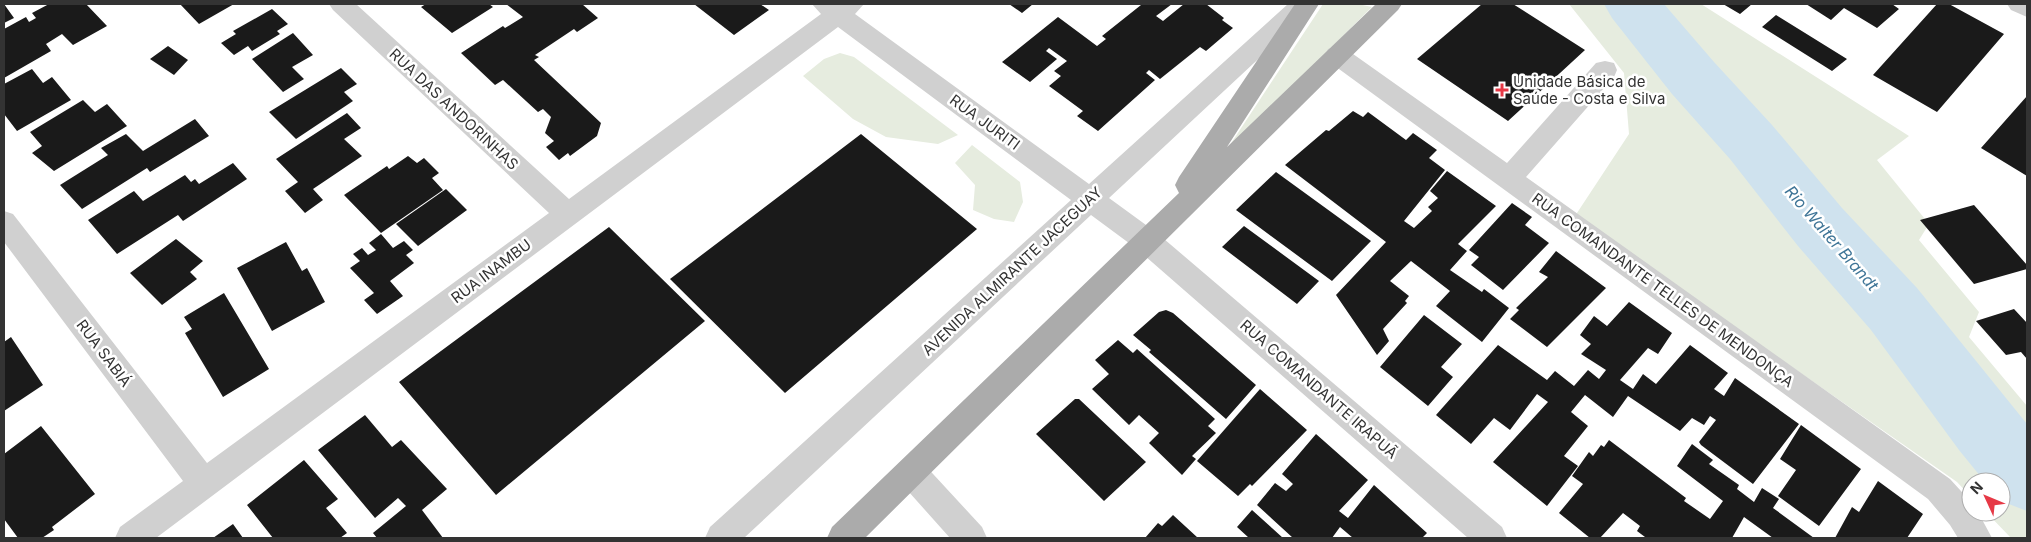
<svg xmlns="http://www.w3.org/2000/svg" width="2031" height="542" viewBox="0 0 2031 542" font-family="Inter,sans-serif">
	<style>
		.green { fill: #e6ecdf }
		.lines { fill: none; stroke-linecap: round; stroke-linejoin: round }
		.river { fill: #cfe2ee; fill-rule: evenodd }
		.building { fill: #1a1a1a }
		.minor { fill: #d0d0d0; fill-rule: evenodd }
		.major { fill: #ababab; fill-rule: evenodd }
		.poi-dot { fill: #e63946; stroke: #fff; stroke-width: 2 }
		.labels { text-anchor: middle; dominant-baseline: central; stroke-width: 5; stroke-linejoin: round; paint-order: stroke }
		.poi-label { font-size: 15px; fill: #333; stroke: #fff; text-anchor: start }
		.street-label { font-size: 15px; fill: #333; stroke: #fff }
		.water-label { font-size: 16px; font-style: italic; fill: #3f7597; stroke: #fff }
	</style>
	<rect width="100%" height="100%" fill="#fff"/>
	<path class="green" d="M1323 4H1358L1372 7 1224 154Z
		M1569 4H1701L1909 136 1877 160 1929 224 1919 240 1979 312 1969 337 2027 406V538H2011L1986 512H2001V482H1971V497L1957 482 1575 216 1629 134 1624 73Z
		M840 53 854 57 958 135 938 144 886 137 853 119 803 76 824 59Z
		M972 145 1020 182 1023 202 1014 222 994 219 973 210 975 185 955 163Z"/>
	<g class="lines">
		<path class="river" d="M1604 4H1664L1714 62 1772 125 1842 208 1917 288 2027 424V511L2001 501V482H1985L1959 450 1871 330 1798 246 1730 159 1672 94 1612 18Z"/>
	</g>
	<path class="building" d="M4 4 14 18 4 23Z
		M49 4H86L107 26 73 45 62 34 46 44 51 51 4 78V29L26 17 29 22 36 18 32 13Z
		M180 4H234L199 24Z
		M426 4H489L493 7 452 33 421 7Z
		M506 4H582L598 18 577 32 574 29 535 55 539 57 534 60 601 123 597 136 570 156 568 153 559 160 546 147 554 141 545 133 551 117 543 109 538 112 503 80 495 85 461 53 503 26 505 28 523 17Z
		M694 4H760L769 10 734 35Z
		M1009 4H1033L1022 13Z
		M1139 4H1172L1156 16 1163 21 1184 4H1206L1224 18 1222 20 1233 28 1206 51 1200 47 1160 79 1149 70 1146 73 1155 80 1098 131 1077 116 1083 111 1049 86 1061 76 1054 71 1067 61 1049 48 1046 51 1057 59 1030 82 1002 62 1058 17 1097 46 1106 39 1102 36 1141 5Z
		M1482 4H1513L1585 50 1508 121 1417 59Z
		M1723 4H1752L1740 14Z
		M1806 4H1892L1899 9 1877 28 1844 8 1831 20Z
		M1937 4H1949L2004 34 1937 112 1873 75Z
		M272 9 288 24 277 31 280 34 252 51 248 46 234 55 221 43 236 34 233 31Z
		M1776 15 1847 59 1832 71 1762 27Z
		M293 33 313 55 292 67 304 79 283 92 252 59Z
		M168 46 188 60 174 75 150 59Z
		M341 68 357 84 344 92 353 101 296 139 269 112Z
		M32 69 43 83 52 77 71 100 17 131 4 114V84Z
		M2027 96V176L1981 148Z
		M83 100 95 112 107 104 127 126 54 171 32 153 42 146 30 132Z
		M1353 111 1363 117 1368 112 1406 140 1413 133 1437 150 1429 158 1445 170 1404 221 1414 228 1432 211 1428 207 1438 198 1430 191 1447 171 1496 206 1458 244 1467 251 1450 270 1482 292 1484 289 1509 308 1482 342 1436 306 1450 291 1411 261 1390 281 1409 296 1405 301 1407 303 1383 329 1389 341 1377 355 1336 295 1386 242 1285 165 1326 130 1329 131Z
		M347 113 361 128 344 139 362 156 313 189 323 200 305 213 285 191 298 182 276 159Z
		M195 119 209 136 150 172 147 168 82 209 60 185 108 155 101 148 126 134 143 151Z
		M861 134 977 229 785 393 670 279Z
		M408 156 417 163 424 158 439 173 432 178 443 190 381 233 344 195 387 166 389 169Z
		M233 163 247 179 183 221 178 215 117 254 88 220 134 191 143 201 185 175 191 182 195 179 199 184Z
		M1276 172 1371 241 1332 281 1236 210Z
		M446 189 467 210 418 246 396 224Z
		M1512 203 1532 217 1525 225 1549 243 1503 290 1471 265 1479 257 1469 250Z
		M1974 205 2027 265V269L1974 284 1920 220Z
		M1244 226 1319 281 1297 304 1222 247Z
		M609 227 705 321 496 495 399 382Z
		M381 234 393 248 404 241 413 250 406 255 414 263 390 281 403 296 377 314 364 300 374 293 350 268 360 261 353 254 362 248 368 255 376 250 369 243Z
		M176 239 203 261 190 272 197 279 162 305 130 273Z
		M286 242 302 271 307 268 325 302 272 331 237 268Z
		M1556 251 1606 288 1547 347 1510 319 1519 310 1516 308 1548 277 1539 272Z
		M224 293 269 369 223 397 185 333 192 329 184 317Z
		M1629 302 1672 333 1658 354 1648 348 1620 380 1633 389 1643 374 1656 384 1690 345 1728 373 1714 389 1724 396 1735 378 1799 424 1753 484 1701 445 1699 442 1716 420 1710 416 1704 425 1692 418 1680 431 1628 396 1613 417 1585 395 1571 412 1588 426 1564 456 1578 466 1547 506 1493 462 1548 402 1537 394 1510 430 1494 418 1471 444 1436 415 1498 345 1547 380 1555 371 1574 386 1588 370 1599 379 1606 370 1581 354 1591 344 1580 335 1594 316 1607 326Z
		M2014 309 2027 323V359L2021 352 2006 355 1976 321Z
		M1166 310 1173 313 1256 385 1226 419 1149 352 1151 350 1133 335 1159 312Z
		M1424 315 1462 344 1441 367 1453 377 1428 406 1380 367Z
		M11 337 43 385 4 411V342Z
		M1118 340 1133 353 1137 349 1215 419 1208 426 1216 433 1192 456 1196 459 1182 475 1149 443 1159 433 1139 415 1129 425 1092 389 1109 374 1095 360Z
		M1260 389 1307 430 1252 486 1250 484 1238 496 1197 461Z
		M1075 399H1079L1146 462 1104 501 1036 434Z
		M365 415 392 447 401 440 447 489 422 510 443 538H377L373 533 406 506 398 498 375 518 318 450Z
		M1801 425 1861 469 1819 526 1778 496 1796 470 1780 459Z
		M41 426 95 494 52 527 54 530 42 538H18L4 519V454Z
		M1316 434 1368 480 1339 511 1348 518 1374 485 1427 533 1422 538H1353L1340 527 1332 538H1293L1257 505 1275 483 1286 491 1293 484 1282 474Z
		M1609 440 1686 498 1684 501 1710 519 1723 501 1677 466 1692 444 1713 460 1709 464 1739 485 1737 489 1754 502 1762 488 1779 499 1773 508 1814 538H1773L1744 517 1732 538H1644L1645 537 1637 531 1640 526 1623 513 1600 538H1590L1559 513 1583 484 1572 476 1589 452 1593 456 1601 445 1604 447Z
		M304 460 338 499 326 508 347 533 340 538H273L247 505Z
		M1878 481 1923 514 1907 538H1835L1852 507 1859 512Z
		M1252 510 1283 538H1249L1237 527Z
		M1173 515 1198 538H1145L1158 523 1162 526Z
		M233 524 243 538H213Z"/>
	<g class="lines">
		<path class="minor" d="M329 4H356L569 199 821 14 812 4H864L855 14 1089 184 1288 4H1315L1311 10 1109 198 1157 233 1502 527 1507 538H1468L1137 249 1091 215 744 538H705L710 527 1071 200 838 27 156 538H115L120 527 183 481 4 242V211L13 214 207 463 549 213 333 10Z
			M2007 4H2027V17L2011 10Z
			M1337 46 1346 49 1507 163 1596 63 1605 61 1614 63 1617 70 1614 77 1526 177 1950 479 1971 502V512H1978L1992 538H1958L1950 525 1928 499 1328 61 1325 55 1328 49Z
			M911 457 922 462 982 527 987 538H950L900 482 896 472 900 462Z"/>
		<path class="major" d="M1295 4H1319L1227 147 1376 4H1402L1398 10 865 538H827L832 527 1179 193 1175 185 1179 177Z"/>
	</g>
	<path class="poi-dot" d="M1499.5 82.5h5v5h5v5h-5v5h-5v-5h-5v-5h5z"/>
	<g class="labels">
		<g class="poi-label">
			<text x="1513" y="81">Unidade Básica de<tspan x="1513" dy="17">Saúde - Costa e Silva</tspan></text>
		</g>
		<g class="street-label">
			<text transform="translate(454 109) rotate(43)">RUA DAS ANDORINHAS</text>
			<text transform="translate(985 122) rotate(36)">RUA JURITI</text>
			<text transform="translate(491 271) rotate(-37)">RUA INAMBU</text>
			<text transform="translate(1012 271) rotate(-43)">AVENIDA ALMIRANTE JACEGUAY</text>
			<text transform="translate(1663 290) rotate(36)">RUA COMANDANTE TELLES DE MENDONÇA</text>
			<text transform="translate(104 353) rotate(53)">RUA SABIÁ</text>
			<text transform="translate(1319 389) rotate(41)">RUA COMANDANTE IRAPUÃ</text>
		</g>
		<g class="water-label">
			<text transform="translate(1832 238) rotate(49)">Rio Walter Brandt</text>
		</g>
	</g>
	<rect width="2031" height="542" fill="none" stroke="#333333" stroke-width="10"/>
	<g transform="translate(1986 497) rotate(314)"><circle r="24" fill="#ffffff" stroke="#adadad"/>
	<path d="M0-4L9 19L0 12L-9 19Z" fill="#e63946"/>
	<text y="-8" font-size="14" font-weight="bold" text-anchor="middle" fill="#333333">N</text>
	</g>
</svg>
